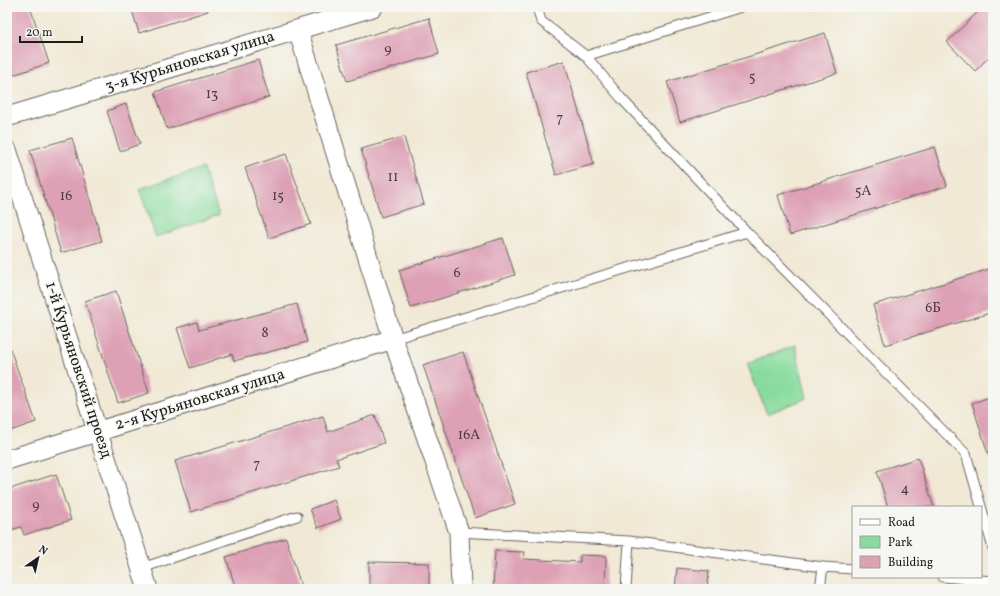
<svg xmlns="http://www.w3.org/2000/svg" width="1000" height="596" viewBox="0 0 1000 596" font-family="Vollkorn,serif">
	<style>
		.green { fill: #88db9c; stroke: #527c5c }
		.building { fill: #dda0b5 }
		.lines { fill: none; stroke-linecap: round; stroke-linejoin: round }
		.service-casing { stroke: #67645d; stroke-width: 11 }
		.minor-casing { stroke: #67645d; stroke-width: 21 }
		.service { stroke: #fff; stroke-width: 9 }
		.minor { stroke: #fff; stroke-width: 19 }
		.labels { text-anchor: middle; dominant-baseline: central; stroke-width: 3.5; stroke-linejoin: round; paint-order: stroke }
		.number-label { font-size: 14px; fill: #4c3d42 }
		.street-label { font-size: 16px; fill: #1c1c1c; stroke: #f6f6f2 }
	</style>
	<rect width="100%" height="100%" fill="#f6f6f2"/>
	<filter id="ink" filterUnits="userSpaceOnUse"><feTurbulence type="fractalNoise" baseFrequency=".025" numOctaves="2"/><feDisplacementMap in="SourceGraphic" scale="8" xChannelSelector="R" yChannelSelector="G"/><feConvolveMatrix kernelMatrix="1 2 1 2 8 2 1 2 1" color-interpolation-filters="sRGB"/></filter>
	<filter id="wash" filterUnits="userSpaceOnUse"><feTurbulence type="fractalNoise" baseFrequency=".012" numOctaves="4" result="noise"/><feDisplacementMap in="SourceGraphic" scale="16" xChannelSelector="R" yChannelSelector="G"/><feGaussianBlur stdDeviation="0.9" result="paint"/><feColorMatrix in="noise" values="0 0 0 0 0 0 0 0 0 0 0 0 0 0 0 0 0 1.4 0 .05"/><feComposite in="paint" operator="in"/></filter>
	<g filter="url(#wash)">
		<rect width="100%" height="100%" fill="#f1e9d5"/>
		<path class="green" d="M203 168 219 215 156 237 139 189Z
			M795 345 807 398 767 414 747 364Z"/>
		<g id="blocks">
			<path class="building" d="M7 7H30L49 63 7 77Z
				M131 7H207L208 11 139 33Z
				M983 7H993V53L975 71 947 42Z
				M429 18 439 54 347 81 336 45Z
				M825 33 837 73 680 122 667 82Z
				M258 60 269 97 167 129 155 92Z
				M564 61 594 164 556 175 526 72Z
				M126 104 140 144 120 151 107 111Z
				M404 137 424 204 381 217 361 149Z
				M72 138 102 241 61 253 30 150Z
				M935 147 947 186 790 235 778 195Z
				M286 154 311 224 269 238 245 168Z
				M503 238 515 275 411 308 399 270Z
				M993 268V312L885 345 873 305Z
				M116 291 149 393 118 403 85 301Z
				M297 304 307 342 234 361 232 354 190 368 177 328 197 322 199 330Z
				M9 346 36 422 7 432V347Z
				M463 352 515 504 475 518 423 365Z
				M993 396V456L989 457 972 403Z
				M375 415 384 443 336 459 339 466 191 512 175 461 323 416 328 432Z
				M918 458 934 507H888L877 471Z
				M56 474 71 520 24 535 21 527 7 531V490Z
				M334 500 341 519 318 528 310 509Z
				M286 538 302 589H236L226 557Z
				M495 551 525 552 524 559 580 562V555L606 556 605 589H493Z
				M369 562 429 563V589H369Z
				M677 568 709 571 707 589H675Z"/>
		</g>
	</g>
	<g filter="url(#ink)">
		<use href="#blocks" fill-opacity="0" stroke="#67645d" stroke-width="1"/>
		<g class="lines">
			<defs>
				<path id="service" d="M537 7 541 21 586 56 621 98 747 232
					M586 56 741 7
					M393 339 747 232 966 454 993 548
					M459 532 629 541 626 589
					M629 541 823 567
					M142 568 297 516
					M943 577 993 581
					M820 589 823 567 853 569"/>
				<path id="minor" d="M298 30 393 339 459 532 461 589
					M7 117 373 7
					M7 150 148 589
					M7 460 393 339"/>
			</defs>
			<use href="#service" class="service-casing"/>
			<use href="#minor" class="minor-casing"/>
			<use href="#service" class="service"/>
			<use href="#minor" class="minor"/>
		</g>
	</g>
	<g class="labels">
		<g class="number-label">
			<text x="388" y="49">9</text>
			<text x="752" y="77">5</text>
			<text x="212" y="94">13</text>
			<text x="560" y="118">7</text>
			<text x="393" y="177">11</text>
			<text x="863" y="191">5А</text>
			<text x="66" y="196">16</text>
			<text x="278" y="196">15</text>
			<text x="457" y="273">6</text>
			<text x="933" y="308">6Б</text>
			<text x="265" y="333">8</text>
			<text x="469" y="435">16А</text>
			<text x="257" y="464">7</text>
			<text x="905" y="489">4</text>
			<text x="36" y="505">9</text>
		</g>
		<g class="street-label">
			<text transform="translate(190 62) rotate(-17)">3-я Курьяновская улица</text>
			<text transform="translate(78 370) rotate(72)">1-й Курьяновский проезд</text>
			<text transform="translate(200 400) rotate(-17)">2-я Курьяновская улица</text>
		</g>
	</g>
	<rect width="1000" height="596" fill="none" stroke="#f6f6f2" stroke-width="24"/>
	<rect x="852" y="506" width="130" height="72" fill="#f6f6f2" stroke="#9f9f9c"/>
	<rect x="860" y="519" width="20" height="6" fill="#ffffff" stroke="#9f9f9c"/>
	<text x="888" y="526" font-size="12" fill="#1c1c1c">Road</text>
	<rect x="860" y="536" width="20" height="12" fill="#88db9c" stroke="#9f9f9c"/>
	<text x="888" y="546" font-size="12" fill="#1c1c1c">Park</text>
	<rect x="860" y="556" width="20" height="12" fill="#dda0b5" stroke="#9f9f9c"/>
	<text x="888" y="566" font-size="12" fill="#1c1c1c">Building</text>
	<g transform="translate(38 558) rotate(34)" stroke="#f6f6f2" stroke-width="3" paint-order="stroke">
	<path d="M0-3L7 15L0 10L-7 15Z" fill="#1c1c1c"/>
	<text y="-6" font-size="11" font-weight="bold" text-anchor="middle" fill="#1c1c1c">N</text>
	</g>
	<path d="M20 36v6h62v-6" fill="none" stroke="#1c1c1c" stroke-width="2"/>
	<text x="26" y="36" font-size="12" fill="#1c1c1c" stroke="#f6f6f2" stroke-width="3" paint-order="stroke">20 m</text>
</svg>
